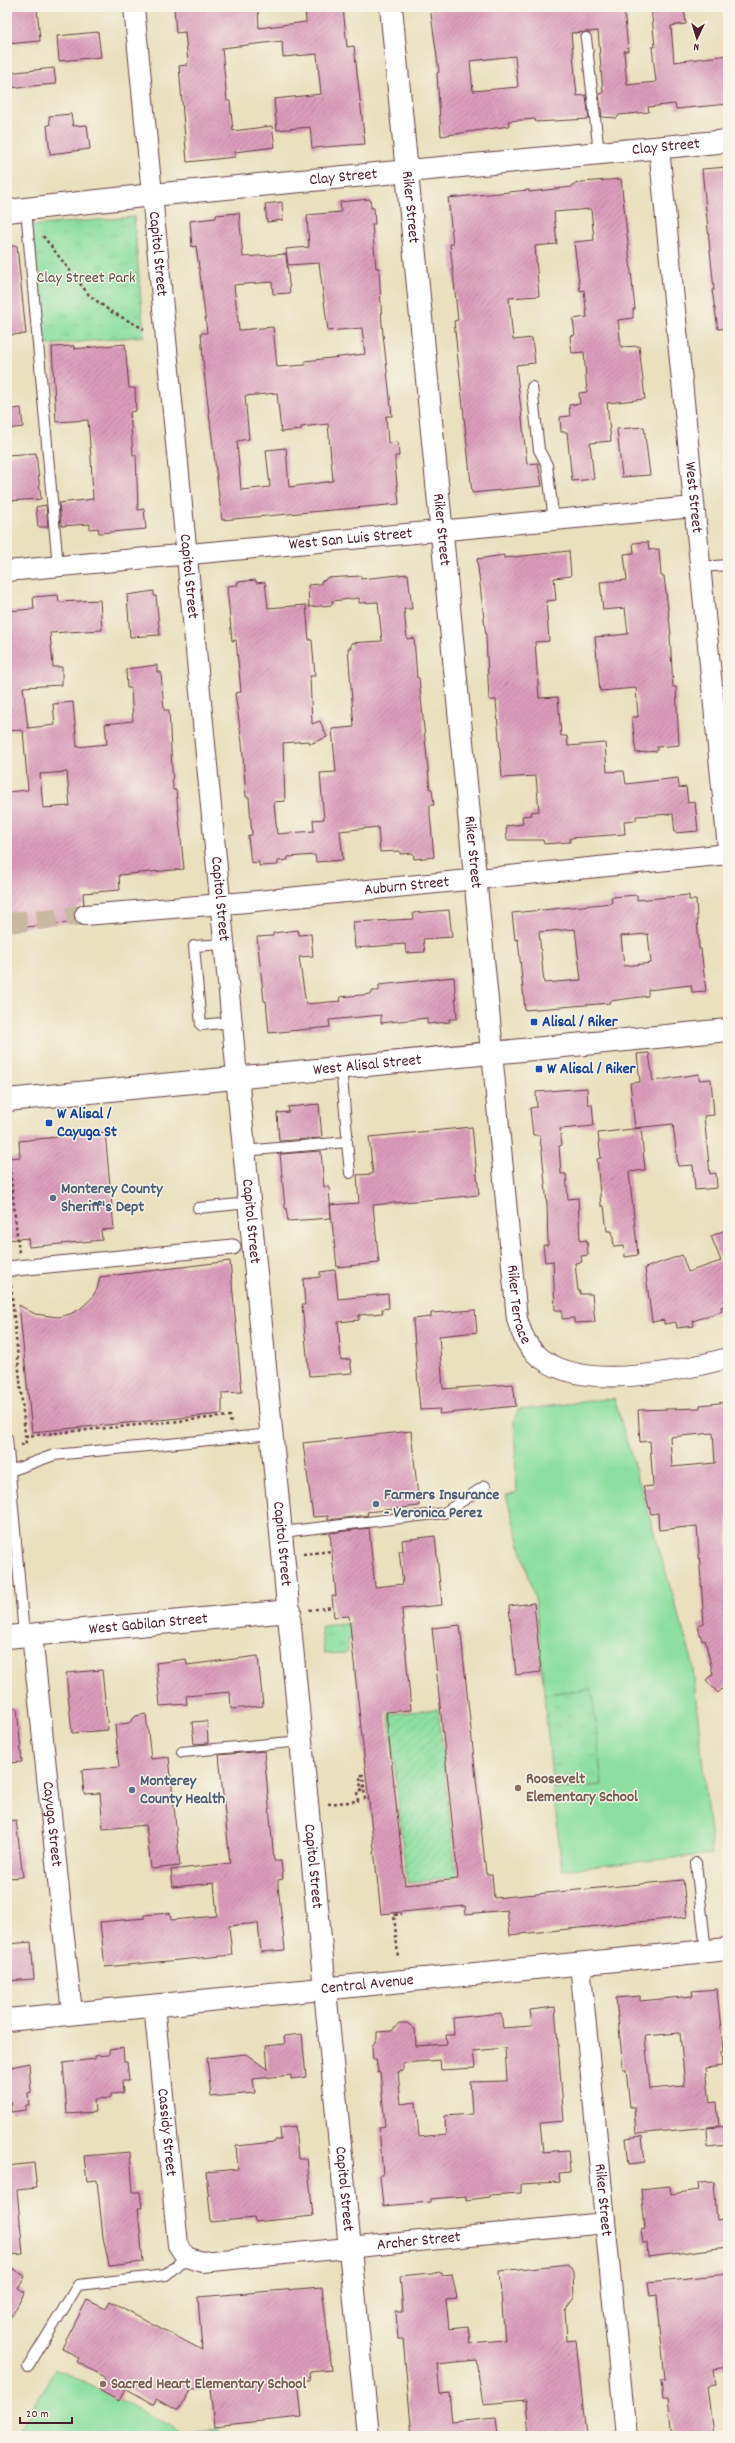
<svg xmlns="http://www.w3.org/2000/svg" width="735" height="2443" viewBox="0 0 735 2443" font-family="Dekko,sans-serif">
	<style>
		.grass { fill: #8cdfa0; stroke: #6b7f66 }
		.park { fill: url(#park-tufts); stroke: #6b7f66 }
		.garden { fill: url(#garden-furrows); stroke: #6b7f66 }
		.building { fill: url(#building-hatch); fill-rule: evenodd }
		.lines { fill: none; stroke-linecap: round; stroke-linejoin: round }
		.minor-tunnel { stroke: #cab9a1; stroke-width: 20; stroke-dasharray: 20 10; stroke-linecap: butt }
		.service-casing { stroke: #623c41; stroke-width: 12 }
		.pedestrian-casing { stroke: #623c41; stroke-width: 17 }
		.minor-casing { stroke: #623c41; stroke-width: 22 }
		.tertiary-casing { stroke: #623c41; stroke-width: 24 }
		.secondary-casing { stroke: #623c41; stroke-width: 24 }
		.path { stroke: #623c41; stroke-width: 2.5; stroke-dasharray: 3 3; stroke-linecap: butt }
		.service { stroke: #fff; stroke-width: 10 }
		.pedestrian { stroke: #fff; stroke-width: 15 }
		.minor { stroke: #fff; stroke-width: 20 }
		.tertiary { stroke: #fff; stroke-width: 22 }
		.secondary { stroke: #fff; stroke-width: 22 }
		.transit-dot { fill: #1a4fb4; stroke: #f7f3e8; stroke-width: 1.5 }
		.service-dot { fill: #5c6f8a; stroke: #f7f3e8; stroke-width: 1.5 }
		.education-dot { fill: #8d6e63; stroke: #f7f3e8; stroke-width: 1.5 }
		.labels { text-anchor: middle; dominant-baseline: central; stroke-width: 3; stroke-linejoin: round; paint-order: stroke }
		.street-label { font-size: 16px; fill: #4a1f2b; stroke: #f7f3e8 }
		.park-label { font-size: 16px; fill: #5a4f48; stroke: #f7f3e8 }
		.transit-label { font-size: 16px; font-weight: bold; fill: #164399; stroke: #f7f3e8; text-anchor: start }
		.service-label { font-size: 16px; font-weight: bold; fill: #4e5e75; stroke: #f7f3e8; text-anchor: start }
		.education-label { font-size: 16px; font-weight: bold; fill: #785e54; stroke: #f7f3e8; text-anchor: start }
	</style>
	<defs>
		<pattern id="park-tufts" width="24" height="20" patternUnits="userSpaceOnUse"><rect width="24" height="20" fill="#8cdfa0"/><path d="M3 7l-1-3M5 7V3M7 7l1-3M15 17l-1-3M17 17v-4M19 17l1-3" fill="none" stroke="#7abf8a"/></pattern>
		<pattern id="garden-furrows" width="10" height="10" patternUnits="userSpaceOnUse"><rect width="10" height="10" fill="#8cdfa0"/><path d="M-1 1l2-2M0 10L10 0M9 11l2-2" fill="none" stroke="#7abf8a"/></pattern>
		<pattern id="building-hatch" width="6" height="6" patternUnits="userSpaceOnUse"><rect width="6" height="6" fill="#db9cbb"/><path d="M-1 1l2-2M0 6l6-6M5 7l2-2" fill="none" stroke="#b47f98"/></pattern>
	</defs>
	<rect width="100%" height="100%" fill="#f7f3e8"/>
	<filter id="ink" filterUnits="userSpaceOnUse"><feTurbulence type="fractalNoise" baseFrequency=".025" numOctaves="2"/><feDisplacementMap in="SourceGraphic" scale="8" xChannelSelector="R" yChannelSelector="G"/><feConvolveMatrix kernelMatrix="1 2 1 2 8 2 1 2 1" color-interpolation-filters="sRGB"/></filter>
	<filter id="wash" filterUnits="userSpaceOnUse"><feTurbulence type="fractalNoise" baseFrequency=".012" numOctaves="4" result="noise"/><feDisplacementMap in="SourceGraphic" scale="16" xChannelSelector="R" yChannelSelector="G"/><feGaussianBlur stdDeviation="0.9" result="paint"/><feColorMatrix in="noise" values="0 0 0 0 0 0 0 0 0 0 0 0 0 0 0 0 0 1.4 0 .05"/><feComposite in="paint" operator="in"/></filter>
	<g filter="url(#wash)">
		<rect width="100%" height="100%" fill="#eae0be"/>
		<path class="grass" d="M614 1398 692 1660 712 1854 562 1870 553 1789 601 1785 592 1689 544 1694 536 1603 506 1495 517 1492 514 1422 518 1410Z
			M55 2368 172 2426 180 2436H20L19 2432Z"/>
		<path class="park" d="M134 217 144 336 38 346 28 226Z
			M352 1623V1638L347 1641 348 1650 345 1653 324 1654 321 1626Z
			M592 1689 602 1785 553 1789 544 1694Z
			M219 2430 221 2436H195L198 2432Z"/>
		<path class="garden" d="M438 1709 456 1877 407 1883 389 1714Z"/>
		<g id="blocks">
			<path class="building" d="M7 7H37L40 41 7 44Z
				M174 7H258L259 28 306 22 305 7H343L347 47 354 46 365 144 312 148 310 127 277 130 274 99 321 94 317 54 283 57 282 41 222 48 227 101H230L233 131 272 126 275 147 235 152V157L187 162 179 66 187 65 188 62 185 32 176 33Z
				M430 7H624L628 51H624L627 85 656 82 652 47H655L651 7H684L686 24 671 26 674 62 728 55V104L676 109 675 104 648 107 649 112 619 115 617 118 602 117 599 94 603 93 598 31 586 32 571 33 577 96 586 95 589 119 536 122 535 119 508 121 509 126 441 136 437 73 439 72ZM515 56 518 87 473 91 470 61Z
				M98 32 101 57 59 61 57 36Z
				M54 68 56 84 7 88V73Z
				M71 114 73 126 87 125 90 149 50 154 47 125H50L49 116Z
				M728 167V328L718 329 712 290H714L702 169Z
				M621 179 635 309H633V318L618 320 621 347 639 346 645 399 607 403 611 441 590 443 594 479 572 481 567 432H561L560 417 570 416 569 405 580 404 579 393 587 392 584 352 572 353 570 336 575 335 573 319 587 317 584 290 580 291 574 242 594 240 591 209 554 212 557 244 535 246 539 296 509 298 513 340 532 338 535 363 516 365 527 464 538 463 542 486 472 493 454 321 458 320 450 244H453L448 198 529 190V192L572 187V185L582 182Z
				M370 199 371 208H374L375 224H372L376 268H379L382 325 392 416H386L388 443 398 442 399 456H395V464L399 504 222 520 204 372 201 333H207L201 282 196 246 192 247 190 221 216 218V215L239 213 243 257 286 254 290 293 273 294 272 282 234 285 239 330 273 327 277 367 306 365 305 361 365 354 362 328 328 331 319 263 288 265 286 249 309 247 307 215 341 212 340 202ZM277 393 281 432 301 430V427L328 424 333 481 289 487 286 448 266 450 270 487 241 490 237 441 249 439 245 396Z
				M282 202 283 220 267 222 265 204Z
				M7 246H17L26 334 7 335Z
				M125 344 129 388H135L136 411 130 412 133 455H136L138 510 144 509 146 529 99 533 98 528 90 529V524L61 526 59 503 93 499 91 458 88 420 56 422 52 347 74 346V349Z
				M21 408 23 427 7 429V410Z
				M644 427 650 475 622 477 617 429Z
				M36 453 41 499 7 501V455Z
				M46 505 48 527H38L36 507Z
				M648 542 649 550 659 549 661 576H664L671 634 670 635 673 687H676L679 745 657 747V751L636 753 632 717H638L636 688 600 691 595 637 628 634 625 608 603 610 600 582 627 580 624 554 634 553 633 543Z
				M569 551 571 576 554 578 556 600 546 601 549 641 535 642 539 698 558 697 561 736H567L568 746 605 743 607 772 624 771 626 784 678 778 679 788 686 787 688 803 695 802 698 831 675 833 673 814 636 816V820L624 821 625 834 570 838V842L544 844 543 840H507L506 826 523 824 522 816 532 815 531 812 539 811 536 776 502 778 496 700H489L486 636 477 559 504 555V558Z
				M408 574 412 609H404L407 639 414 638 417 678H419L430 789H432L434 805H430V814L434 857 414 859 413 853 400 854V851L380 852 378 827 340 831 343 860 316 862 315 855 288 857V860L278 861V865L259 866V862L251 863 248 836 252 835 249 797H246L242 743 235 693 241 692 236 640 232 641 227 586 238 585 237 582 256 580V583L265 582 268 608 306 605 309 640H312L315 676H310L312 724 320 721 327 737 310 744 309 741 283 743 285 801 274 802 277 834 314 831 313 820 324 819 320 773 336 772 332 729 354 727 348 648H351V643L382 641 378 602 359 603V598L332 601V605L309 607 308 585 321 584V581L326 580V578L361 576V579Z
				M154 591V596H156L160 635 130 637 127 595Z
				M58 595 59 602 100 600 102 630 50 633 53 667H62V685L23 687 28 728 55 725 53 704 73 702 77 747 107 744 105 724 133 721 131 688H127L126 669 157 665V672H161L164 710H169L173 790H176L184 869 119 875 120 890 83 893 84 904 74 910 76 922 7 929V792L28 790 23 730 7 731V611L34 609 33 597ZM67 772 70 806 43 808 40 774Z
				M637 895V900L689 895V900H696L699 949H701L706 991 692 992 691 985 648 990V996L610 1001V1003L525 1010 518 939 515 940 512 913 612 903 611 897ZM575 929 581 980 544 983 539 932ZM648 934 651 963 624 966 621 936Z
				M449 910 452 937 423 939 425 952 406 953 405 944 355 948 353 922 414 919 413 913Z
				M298 930 299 935 311 934 313 956 299 957 306 1004 341 1001 340 997 372 994V991H379V985L454 977 457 1019H449L450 1022 427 1024V1018L381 1023V1015L329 1020 330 1027 269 1033 266 1001H264L257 937 273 936V933Z
				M649 1053 653 1081 699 1074V1080L711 1079 714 1115 704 1116 710 1174 716 1173 717 1188 695 1190 693 1165 678 1166 673 1124 635 1128 630 1083 640 1082 637 1054Z
				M587 1088 588 1104H592L594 1126 560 1129 562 1145 559 1146 561 1174H566L568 1199 578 1198 580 1241 587 1240 588 1255 581 1256 582 1262 575 1263 578 1291H580V1294H592L595 1322 574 1323V1318L562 1319V1310H555L553 1261 545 1262 543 1245H548L547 1205 542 1151 539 1135H533L530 1108 537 1107 536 1092Z
				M319 1104 322 1138 279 1141 277 1113 289 1112 288 1107Z
				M472 1127 479 1195 373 1205 379 1263 337 1267 330 1205 359 1203 357 1175 373 1174 369 1137Z
				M641 1128 645 1170 629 1172 638 1255 625 1257 624 1246 614 1247 612 1231H607L604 1206H601L597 1159 601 1158 598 1133Z
				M105 1132 114 1229 101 1230 102 1240 29 1247 28 1238 7 1240V1158L20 1157 19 1141Z
				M321 1151 324 1187H329L331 1218 288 1221 286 1208H285L280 1154Z
				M728 1229V1299L724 1300 726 1305 721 1307 722 1311 693 1321 694 1326 677 1328 676 1322 664 1324V1320L652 1322 645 1268 682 1255 688 1272 721 1261 711 1236Z
				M230 1261 242 1392 222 1393V1414L32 1432 19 1305 35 1314 58 1317 70 1314 80 1309 91 1299 97 1289 100 1277Z
				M335 1270 338 1299 388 1294 389 1308 382 1309 383 1313 359 1315V1320L338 1322 341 1360 350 1359 352 1373 309 1376 302 1305H305L303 1279 320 1277V1272Z
				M475 1310 477 1332 439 1336 443 1389 513 1384 516 1406 439 1414 440 1409 420 1410 413 1319 431 1317V1313Z
				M728 1402V1683L718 1693 706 1680 713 1674 705 1640 702 1641 698 1625 704 1623 697 1526 659 1530 658 1513 651 1514 643 1487 653 1486 650 1441 640 1442 638 1410 700 1408V1405ZM713 1433 715 1463 672 1467 670 1437Z
				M411 1431 419 1506 367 1512 368 1515 328 1520V1516L313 1517 303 1443Z
				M369 1528 375 1587 403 1584 399 1551H403L402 1540 435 1536 442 1605 402 1609 411 1710 386 1712 405 1885 458 1879 432 1628 460 1625 486 1874H492L494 1898 683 1880 687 1917 510 1935 507 1910 466 1914 465 1906 381 1914 349 1616 334 1617 332 1596H336L330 1533Z
				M534 1603 541 1672 516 1675 509 1606Z
				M258 1656 263 1706 231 1709 230 1692 186 1696 187 1704 160 1706 156 1663 186 1659 187 1665Z
				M102 1670 108 1730 72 1733 66 1673Z
				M7 1708H17L22 1762 7 1763Z
				M146 1714 151 1759 169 1757 180 1866 151 1869 146 1825 103 1829 100 1793 84 1794 82 1770 119 1767 115 1725 129 1723 136 1716Z
				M207 1721 208 1743 194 1744 192 1722Z
				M264 1751 274 1861H281L283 1879 278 1880V1885L285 1950 261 1952 258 1923 229 1926 232 1955 105 1967 100 1922 145 1918V1915L170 1913 171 1920 217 1916 214 1883 173 1887 171 1870 230 1863 219 1755Z
				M16 1820 23 1877 7 1878V1821Z
				M31 1942 34 1979 7 1981V1944Z
				M717 1989 723 2051 721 2052 722 2066 706 2068 710 2103 717 2102 719 2126 636 2134 634 2107H630L626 2069H623L616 1998 640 1996V2001L693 1996 692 1991ZM680 2033 685 2086 650 2089 645 2036Z
				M555 2007 564 2121 540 2123 543 2152 568 2150 570 2172 559 2173 560 2182 521 2184V2193L490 2195V2197L466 2200V2196L430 2199V2202L383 2206 380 2175H383L379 2127 385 2126 380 2072 378 2073 376 2059H373L372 2046 377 2039V2032L392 2031 399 2023H407L415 2029 416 2046 447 2044 446 2035H454L453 2018 501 2013 503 2028 532 2026 530 2010ZM505 2048 507 2081 470 2082 472 2114 445 2116 446 2134 419 2137 416 2102 401 2104 398 2072 403 2071V2063L440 2060 441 2070 475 2068 473 2051Z
				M302 2034 306 2077 291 2079V2075L253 2079 255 2093 211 2097 207 2058 246 2054 268 2070 266 2046 285 2044 284 2036Z
				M123 2048 124 2061H127L129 2081H122L123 2093 111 2094V2098L94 2099 95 2112 67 2114 63 2063 95 2059V2056L109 2055V2050Z
				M29 2063 31 2092 28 2093 29 2105H26V2110L11 2112 10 2095H7V2068Z
				M295 2126 298 2159H307L313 2216 255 2222 254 2218 211 2222 206 2172 238 2169 236 2146 275 2142V2140H281L280 2128Z
				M728 2126V2145L708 2147 707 2128Z
				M642 2136 645 2162 629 2164 626 2138Z
				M130 2152 133 2192H140L142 2208H138L143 2262 109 2266 103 2237 97 2180 87 2181 84 2156Z
				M34 2163 37 2188 17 2190 23 2254 7 2255V2166Z
				M714 2182 717 2221 728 2219V2247L648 2257 647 2243H643L641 2229 645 2228 641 2189 670 2186 671 2194 699 2190 698 2183Z
				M569 2264 573 2272 574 2298 565 2310 567 2341 576 2340 586 2436H529L526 2400 483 2404 476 2360 437 2364 440 2394 449 2393 452 2422 496 2418 498 2436H412L403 2339H398L396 2312H403L400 2276 442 2272V2275L452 2274 457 2298 446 2299 449 2329 468 2327 470 2343 505 2340 499 2271Z
				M7 2266 25 2276 18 2288 25 2292 7 2325Z
				M728 2274V2368L713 2370 715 2385 707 2386 713 2435 672 2436 668 2400H663L661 2380H665L657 2295 650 2296 648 2282Z
				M322 2287 332 2370 309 2372 310 2380 298 2381 302 2417 214 2426 210 2388 191 2389 178 2411 156 2399 154 2404 125 2388 119 2401 99 2390 105 2377 77 2362 79 2358 62 2348 87 2300 106 2309 110 2301 202 2350 198 2297Z"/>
		</g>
	</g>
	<g filter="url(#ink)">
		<use href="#blocks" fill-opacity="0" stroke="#623c41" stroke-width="1"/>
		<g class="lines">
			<path class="minor-tunnel" d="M7 923 85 915"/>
			<defs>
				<path id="service" d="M586 38 599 153
					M26 209 58 567
					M532 387 539 450 547 465 554 521
					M700 567 728 565
					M224 944 194 946 201 1025 232 1022
					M341 1067 347 1134
					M244 1151 347 1142 350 1173
					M198 1208 249 1203
					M7 1438 24 1635
					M10 1471 54 1455 272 1434
					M282 1532 444 1513 485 1486
					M182 1752 302 1741
					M696 1863 706 1951
					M28 2367 78 2285 166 2275 186 2257"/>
				<path id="pedestrian" d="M7 1269 233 1247"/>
				<g id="minor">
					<path id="s1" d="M134 7 237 1076"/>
					<path id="s2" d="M659 148 728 848"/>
					<path id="s3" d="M7 571 694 507"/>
					<path id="s4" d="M85 915 247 902 728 854"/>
					<path id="s5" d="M492 1052 517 1319C521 1331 525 1344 535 1353 577 1394 676 1372 728 1358"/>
					<path id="s6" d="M32 1635 72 2013"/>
					<path id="s7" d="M580 1964 626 2436"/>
					<path id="s8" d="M154 2005 178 2245 186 2257 202 2262 605 2223"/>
				</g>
				<g id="tertiary">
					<path id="s9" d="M391 7 492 1052"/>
					<path id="s10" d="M7 211 152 195 728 141"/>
					<path id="s11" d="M237 1076 368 2436"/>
					<path id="s12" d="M7 1637 290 1611"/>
					<path id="s13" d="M7 2020 728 1949"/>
				</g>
				<g id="secondary">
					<path id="s14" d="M7 1100 728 1030"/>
				</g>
			</defs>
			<use href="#service" class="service-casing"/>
			<use href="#pedestrian" class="pedestrian-casing"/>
			<use href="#minor" class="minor-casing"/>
			<use href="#tertiary" class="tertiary-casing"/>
			<use href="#secondary" class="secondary-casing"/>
			<path class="path" d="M43 236 89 295 110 311 144 329
				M7 1142 19 1253
				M11 1285 26 1444 21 1445
				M25 1436 230 1416 231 1426
				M303 1554 332 1551
				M309 1610 333 1607
				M328 1804 358 1801 357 1792 361 1791 360 1775H363L365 1800 369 1799
				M398 1956 394 1915 402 1914"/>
			<use href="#service" class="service"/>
			<use href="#pedestrian" class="pedestrian"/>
			<use href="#minor" class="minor"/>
			<use href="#tertiary" class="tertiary"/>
			<use href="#secondary" class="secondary"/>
		</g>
	</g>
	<g class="transit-dot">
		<rect x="530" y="1018" width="8" height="8" rx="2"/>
		<rect x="535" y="1065" width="8" height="8" rx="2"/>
		<rect x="45" y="1119" width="8" height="8" rx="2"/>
	</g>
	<g class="service-dot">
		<circle cx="53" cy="1198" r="4"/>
		<circle cx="376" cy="1504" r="4"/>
		<circle cx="132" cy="1790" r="4"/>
	</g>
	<g class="education-dot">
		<circle cx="518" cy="1788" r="4"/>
		<circle cx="103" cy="2384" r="4"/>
	</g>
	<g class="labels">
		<g class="street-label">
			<text stroke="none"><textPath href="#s10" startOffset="662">Clay Street</textPath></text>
			<text stroke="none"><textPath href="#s10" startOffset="338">Clay Street</textPath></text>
			<text stroke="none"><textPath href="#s9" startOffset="201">Riker Street</textPath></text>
			<text stroke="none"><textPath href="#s1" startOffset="248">Capitol Street</textPath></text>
			<text stroke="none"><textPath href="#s2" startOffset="351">West Street</textPath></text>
			<text stroke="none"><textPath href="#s9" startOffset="525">Riker Street</textPath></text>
			<text stroke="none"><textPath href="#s3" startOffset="345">West San Luis Street</textPath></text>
			<text stroke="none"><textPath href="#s1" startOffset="572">Capitol Street</textPath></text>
			<text stroke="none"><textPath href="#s9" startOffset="849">Riker Street</textPath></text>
			<text stroke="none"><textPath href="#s4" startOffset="323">Auburn Street</textPath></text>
			<text stroke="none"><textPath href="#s1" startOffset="896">Capitol Street</textPath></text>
			<text stroke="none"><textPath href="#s14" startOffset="362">West Alisal Street</textPath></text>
			<text stroke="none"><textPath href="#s11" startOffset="146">Capitol Street</textPath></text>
			<text stroke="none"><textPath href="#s5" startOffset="254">Riker Terrace</textPath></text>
			<text stroke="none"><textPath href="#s11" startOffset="470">Capitol Street</textPath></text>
			<text stroke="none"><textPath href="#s12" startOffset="142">West Gabilan Street</textPath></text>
			<text stroke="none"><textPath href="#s6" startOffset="190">Cayuga Street</textPath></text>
			<text stroke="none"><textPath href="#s11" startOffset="794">Capitol Street</textPath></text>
			<text stroke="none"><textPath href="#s13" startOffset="362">Central Avenue</textPath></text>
			<text stroke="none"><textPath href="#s8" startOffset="128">Cassidy Street</textPath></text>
			<text stroke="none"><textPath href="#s11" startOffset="1118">Capitol Street</textPath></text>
			<text stroke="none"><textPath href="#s7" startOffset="237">Riker Street</textPath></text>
			<text stroke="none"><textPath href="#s8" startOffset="490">Archer Street</textPath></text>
		</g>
		<g class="park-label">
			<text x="86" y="278">Clay Street Park</text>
		</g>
		<g class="transit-label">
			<text x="542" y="1022">Alisal / Riker</text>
			<text x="547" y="1069">W Alisal / Riker</text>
			<text x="57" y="1114">W Alisal /<tspan x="57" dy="18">Cayuga St</tspan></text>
		</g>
		<g class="service-label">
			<text x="61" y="1189">Monterey County<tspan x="61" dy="18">Sheriff's Dept</tspan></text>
			<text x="384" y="1495">Farmers Insurance<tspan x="384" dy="18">- Veronica Perez</tspan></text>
			<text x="140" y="1781">Monterey<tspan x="140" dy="18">County Health</tspan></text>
		</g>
		<g class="education-label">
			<text x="526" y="1779">Roosevelt<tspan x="526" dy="18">Elementary School</tspan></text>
			<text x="111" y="2384">Sacred Heart Elementary School</text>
		</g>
	</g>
	<rect width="735" height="2443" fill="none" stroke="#f7f3e8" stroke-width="24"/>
	<g transform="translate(697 38) rotate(184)" stroke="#f7f3e8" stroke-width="3" paint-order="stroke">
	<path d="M0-3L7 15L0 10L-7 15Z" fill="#4a1f2b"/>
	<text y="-6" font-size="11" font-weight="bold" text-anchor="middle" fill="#4a1f2b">N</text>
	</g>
	<path d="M20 2417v6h52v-6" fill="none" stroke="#4a1f2b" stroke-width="2"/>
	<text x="26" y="2417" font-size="12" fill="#4a1f2b" stroke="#f7f3e8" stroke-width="3" paint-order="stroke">20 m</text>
</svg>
